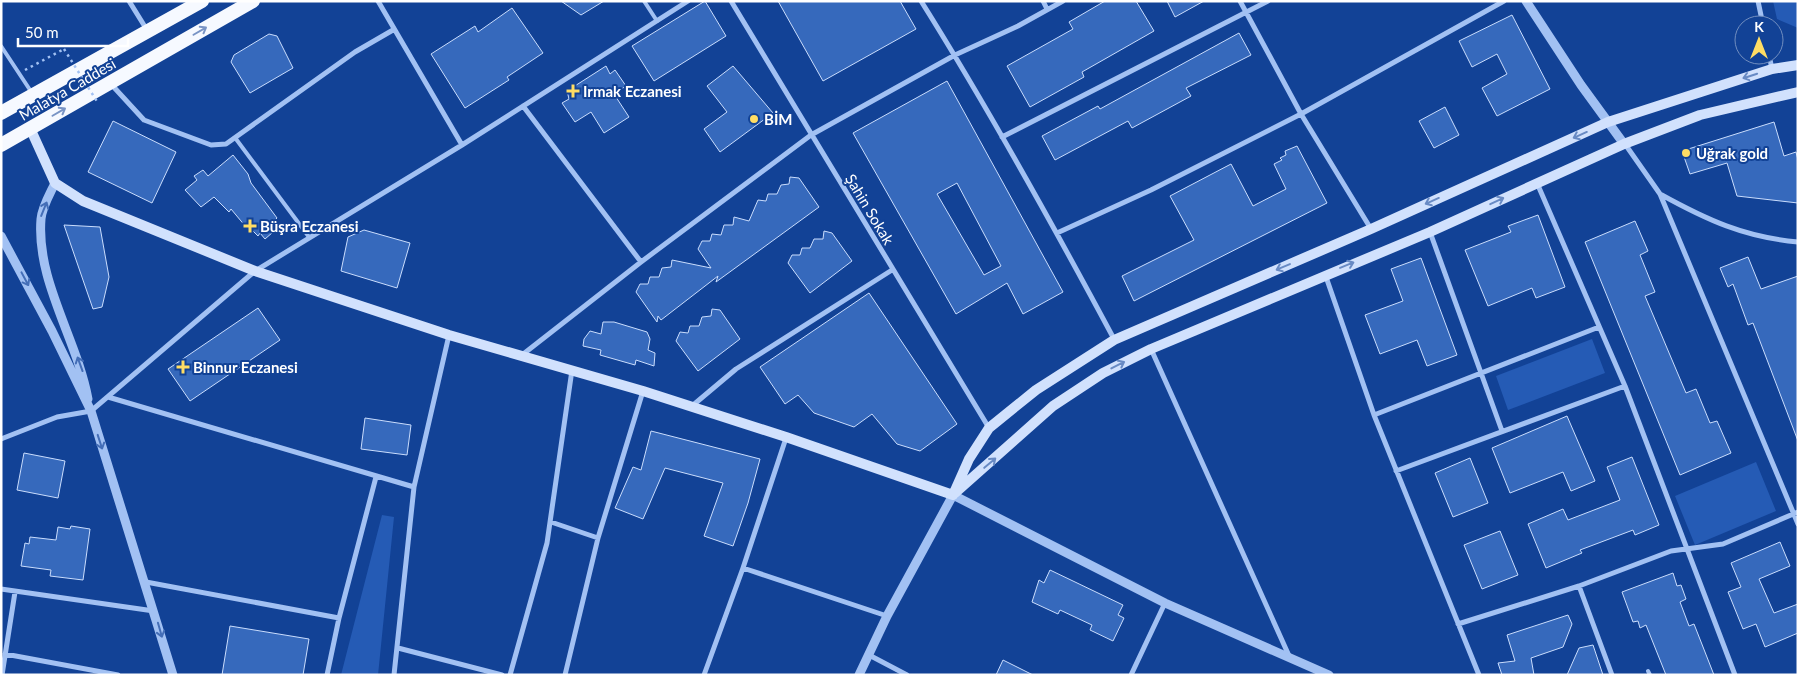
<svg xmlns="http://www.w3.org/2000/svg" width="1799" height="676" viewBox="0 0 1799 676" font-family="Lato,sans-serif">
	<style>
		.green { fill: #255bb5 }
		.building { fill: #3669bc; stroke: #caddfd; fill-rule: evenodd }
		.lines { fill: none; stroke-linecap: round; stroke-linejoin: round }
		.path { stroke: #a2c1f3; stroke-width: 2.5; stroke-dasharray: 2.5 4; stroke-linecap: butt }
		.service { stroke: #a2c1f3; stroke-width: 4 }
		.minor { stroke: #a2c1f3; stroke-width: 5 }
		.tertiary { stroke: #a2c1f3; stroke-width: 9 }
		.secondary { stroke: #d1e1fd; stroke-width: 10 }
		.trunk { stroke: #f6f9ff; stroke-width: 14 }
		.path-bridge { stroke: #a2c1f3; stroke-width: 2.5; stroke-dasharray: 2.5 4; stroke-linecap: butt }
		.oneway { stroke: #7994c5 }
		.oneway2 { stroke: #688ac4 }
		.oneway3 { stroke: #446eb7 }
		.poi-dot { fill: #ffdd64; stroke: #124296; stroke-width: 2 }
		.labels { text-anchor: middle; dominant-baseline: central; stroke-width: 4; stroke-linejoin: round; paint-order: stroke }
		.street-label { font-size: 15px; fill: #fff; stroke: #124296 }
		.poi-label { font-size: 15px; font-weight: bold; fill: #fff; stroke: #124296; text-anchor: start }
	</style>
	<rect width="100%" height="100%" fill="#124296"/>
	<path class="green" d="M1773 1H1798V28L1777 19Z
		M1592 339 1605 373 1508 410 1496 376Z
		M1756 462 1776 511 1695 545 1675 496Z
		M382 515 394 517 378 675H341Z"/>
	<path class="building" d="M561 1H604L581 15Z
		M705 1 726 36 654 81 632 46Z
		M778 1H900L916 29 823 81Z
		M1105 1H1136L1154 31 1082 72 1084 77 1030 107 1007 66 1073 29 1069 22Z
		M1167 1H1204L1175 17Z
		M512 8 543 53 507 77 509 80 465 108 431 54 475 26 478 32Z
		M1512 15 1550 89 1497 116 1482 88 1507 74 1497 54 1472 67 1459 41Z
		M1239 33 1251 55 1186 88 1191 96 1132 128 1128 121 1055 160 1042 136 1098 106 1100 109Z
		M269 34 277 36 293 68 250 93 231 62 234 55Z
		M606 66 610 74 615 70 626 86 614 94 629 117 604 133 591 112 575 122 562 103 569 99 567 91Z
		M733 66 773 113 720 152 704 129 727 112 707 86Z
		M947 81 1063 292 1023 314 1007 283 956 314 853 133ZM957 183 1001 266 984 275 937 194Z
		M1445 107 1459 135 1434 148 1419 121Z
		M113 121 176 152 152 203 88 172Z
		M1774 122 1784 156 1796 152 1798 160V203L1737 196 1727 163 1690 174 1682 151Z
		M1297 146 1327 203 1134 301 1122 276 1194 240 1170 196 1231 164 1253 206 1286 189 1274 164 1282 160 1280 158 1286 155 1285 151Z
		M233 155 248 174 251 183 277 218 274 221 280 226 265 239 260 233 258 236 253 231 251 233 231 209 229 212 214 197 201 207 185 190 197 180 194 176 203 170 208 176Z
		M790 177 799 178 819 207 716 282 718 276 661 320 658 316 657 322 636 292 640 284H648L650 277H659L662 268 671 267 672 260 711 268 698 249 702 241H710L712 234 721 235 724 225H733L734 217 749 221 758 200 766 201 768 194H777L781 185 789 184Z
		M1538 215 1565 287 1536 298 1532 288 1488 306 1465 250 1511 232 1508 226Z
		M1635 221 1648 251 1640 255 1655 292 1645 296 1686 393 1696 389 1710 423 1717 421 1731 453 1680 475 1585 242Z
		M64 225 100 227 109 277 102 307 93 309Z
		M364 230 410 243 397 288 341 271 348 237Z
		M824 231 832 233 852 261 810 293 788 263 792 255H800L802 248H810L814 239H823Z
		M1748 257 1761 289 1798 276V441L1753 323 1748 325 1733 284 1728 287 1720 268Z
		M1421 258 1457 355 1427 366 1417 340 1380 354 1365 315 1403 301 1391 269Z
		M869 293 957 424 920 451 897 444 872 414 854 427 814 413 798 395 785 404 760 367Z
		M258 308 280 340 190 401 168 369Z
		M712 309 720 310 740 339 698 371 676 341 680 332 688 333 690 326H699L702 317 711 316Z
		M603 322H614L647 332 650 339 648 350 655 353 654 366 636 360 635 365 600 355 601 350 583 346 584 339 590 331 601 334Z
		M1567 416 1595 481 1571 491 1563 472 1510 493 1492 448Z
		M365 418 411 425 407 455 361 449Z
		M651 431 760 459 748 503 733 546 704 536 723 483 665 468 643 519 615 508 633 467 641 470Z
		M24 453 65 461 58 498 17 490Z
		M1632 457 1659 525 1635 535 1633 530 1580 550 1582 553 1546 568 1528 524 1563 509 1568 520 1620 500 1607 467Z
		M1470 458 1488 503 1453 517 1435 473Z
		M71 526 90 529 83 580 50 576 51 570 21 566 25 543 29 544 30 537 56 540 58 527 70 529Z
		M1500 531 1518 575 1482 589 1464 545Z
		M1780 542 1790 566 1759 579 1774 613 1798 604V633L1765 647 1756 624 1743 629 1728 592 1741 587 1731 563Z
		M1050 570 1123 605 1118 615 1124 618 1113 641 1090 630 1092 625 1060 610 1058 614 1032 602 1039 580 1044 583Z
		M1673 573 1677 586 1681 585 1686 599 1680 602 1689 626 1694 624 1714 675H1666L1646 625 1640 628 1638 621 1633 622 1622 592Z
		M1568 615 1572 624 1563 647 1531 658 1534 675H1502L1498 663 1515 661 1507 635Z
		M230 626 309 639 303 675H222Z
		M1593 645 1603 675H1567L1579 648Z
		M1003 660 1033 675H996Z"/>
	<g class="lines">
		<path class="path" d="M25 70 64 49"/>
		<path class="service" d="M644 1 657 21
			M1 46 32 93
			M236 139 309 237
			M1648 671 1650 675"/>
		<path class="minor" d="M129 1 147 30
			M378 1 462 145
			M731 1 989 428
			M921 1C990 111 1053 225 1114 339
			M1043 1 1047 9
			M1240 1 1301 114 1371 229
			M1758 1 1763 25
			M1769 55 1772 69
			M110 83 144 120 211 145 226 144 355 52 393 30
			M523 106 641 262
			M1002 137 1268 1
			M1625 144 1660 194 1798 524
			M1537 183 1625 386 1735 675
			M1660 194C1707 220 1744 237 1798 242
			M1430 232 1502 431
			M1057 233 1151 190 1301 114 1504 1
			M1325 274 1374 415 1479 675
			M1151 349 1290 658
			M522 355 641 262 811 135 955 55 1018 26 1063 1
			M108 397 414 487
			M692 406 736 369 892 270
			M1374 415 1599 327
			M1 439 57 417 91 411 255 271 462 145 688 1
			M1396 471 1625 386
			M551 522 598 538
			M743 568 887 616
			M146 582 339 618
			M1579 586 1612 675
			M1 589 154 611
			M1458 624 1579 586 1671 551 1723 544 1798 512
			M398 648 502 675
			M5 654 118 675
			M869 655 907 675
			M2 675 15 592
			M327 675 339 618 376 477
			M394 675 414 487 449 335
			M510 675 547 543 572 370
			M565 675 598 538 643 391
			M704 675 743 568 786 438
			M1131 675 1165 603"/>
		<path class="tertiary" d="M1526 1 1581 85 1624 144
			M55 183C50 194 42 207 41 219 36 281 77 339 88 399
			M1 236 52 331 91 411 173 675
			M859 675 887 616 953 495 1165 603 1329 675"/>
		<path class="secondary" d="M30 128 55 183 83 201 255 271 449 335 643 391 786 437 953 495
			M955 493 1053 406 1103 373 1151 349 1430 232 1624 144 1700 115 1798 92
			M953 495 969 459 989 428 1036 390 1114 340 1371 229 1608 122 1772 69 1798 65"/>
		<path class="trunk" d="M1 113 202 1
			M1 145 253 1"/>
		<path class="path-bridge" d="M64 49 98 103"/>
	</g>
	<defs><path id="oneway-shaft" d="M-6 0H5M1.5-3L5.5 0L1.5 3" fill="none" stroke-width="1.6" stroke-linecap="round" stroke-linejoin="round" transform="scale(1.25)"/></defs>
	<g class="oneway">
		<use href="#oneway-shaft" transform="translate(200 31) rotate(-30)"/>
		<use href="#oneway-shaft" transform="translate(59 112) rotate(-30)"/>
	</g>
	<g class="oneway2">
		<use href="#oneway-shaft" transform="translate(1750 76) rotate(162)"/>
		<use href="#oneway-shaft" transform="translate(1580 135) rotate(156)"/>
		<use href="#oneway-shaft" transform="translate(1432 201) rotate(156)"/>
		<use href="#oneway-shaft" transform="translate(1497 201) rotate(-25)"/>
		<use href="#oneway-shaft" transform="translate(1347 265) rotate(-22)"/>
		<use href="#oneway-shaft" transform="translate(1283 267) rotate(157)"/>
		<use href="#oneway-shaft" transform="translate(1118 365) rotate(-27)"/>
		<use href="#oneway-shaft" transform="translate(990 463) rotate(-40)"/>
	</g>
	<g class="oneway3">
		<use href="#oneway-shaft" transform="translate(44 209) rotate(-68)"/>
		<use href="#oneway-shaft" transform="translate(25 279) rotate(62)"/>
		<use href="#oneway-shaft" transform="translate(80 364) rotate(-110)"/>
		<use href="#oneway-shaft" transform="translate(100 442) rotate(72)"/>
		<use href="#oneway-shaft" transform="translate(160 630) rotate(74)"/>
	</g>
	<g class="poi-dot">
		<path d="M570.5 83.5h5v5h5v5h-5v5h-5v-5h-5v-5h5z"/>
		<circle cx="754" cy="119" r="5"/>
		<circle cx="1686" cy="153" r="5"/>
		<path d="M247.5 218.5h5v5h5v5h-5v5h-5v-5h-5v-5h5z"/>
		<path d="M180.5 359.5h5v5h5v5h-5v5h-5v-5h-5v-5h5z"/>
	</g>
	<g class="labels">
		<g class="street-label">
			<text transform="translate(67 89) rotate(-30)">Malatya Caddesi</text>
			<text transform="translate(870 209) rotate(59)">Şahin Sokak</text>
		</g>
		<g class="poi-label">
			<text x="583" y="91">Irmak Eczanesi</text>
			<text x="764" y="119">BİM</text>
			<text x="1696" y="153">Uğrak gold</text>
			<text x="260" y="226">Büşra Eczanesi</text>
			<text x="193" y="367">Binnur Eczanesi</text>
		</g>
	</g>
	<rect width="1799" height="676" fill="none" stroke="#ffffff" stroke-width="5"/>
	<g transform="translate(1759 40)"><circle r="24" fill="#124296" stroke="#718ec0"/>
	<path d="M0-4L9 19L0 12L-9 19Z" fill="#ffdd64"/>
	<text y="-8" font-size="14" font-weight="bold" text-anchor="middle" fill="#ffffff">K</text>
	</g>
	<path d="M18 38v8h110v-8" fill="none" stroke="#ffffff" stroke-width="2.5"/>
	<text x="25" y="38" font-size="15" fill="#ffffff" stroke="#124296" stroke-width="4" paint-order="stroke">50 m</text>
</svg>
